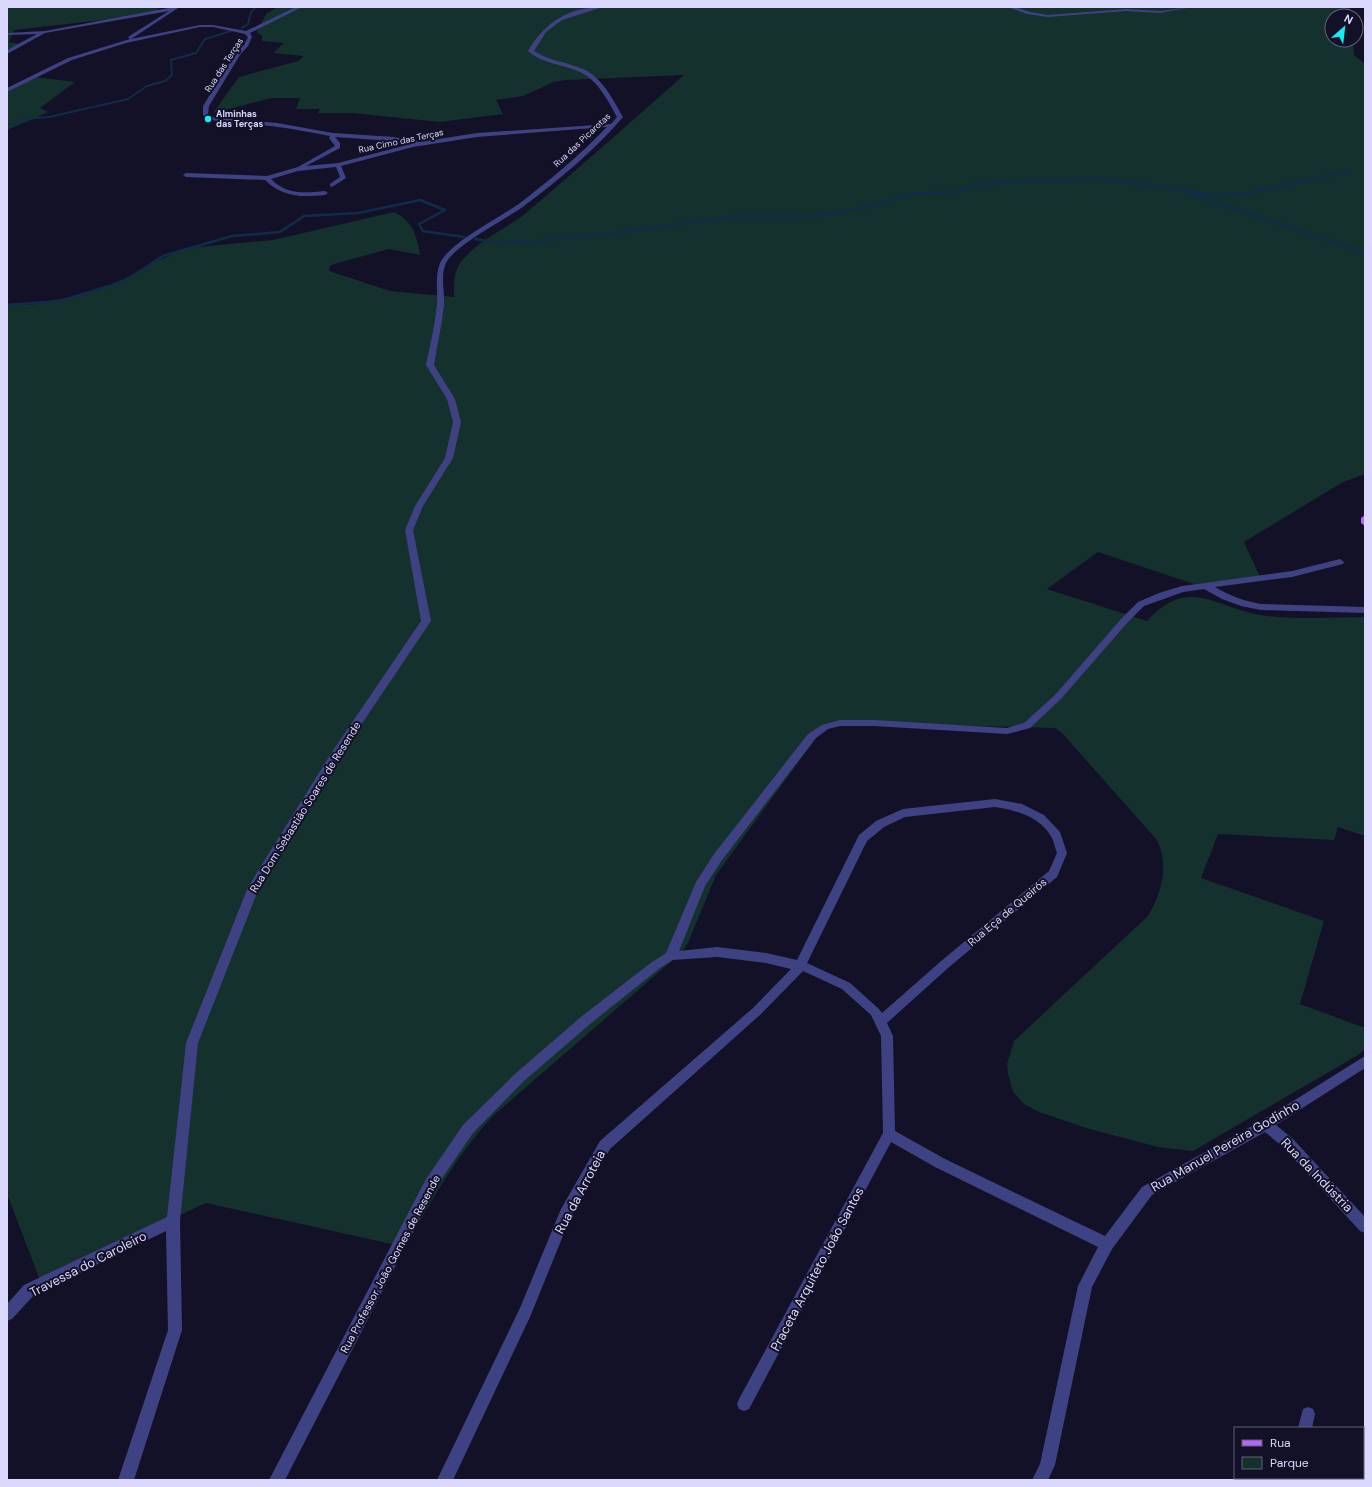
<svg xmlns="http://www.w3.org/2000/svg" width="1372" height="1487" viewBox="0 0 1372 1487" font-family="'DM Sans',sans-serif">
	<style>
		.green { fill: #14312d }
		.lines { fill: none; stroke-linecap: round; stroke-linejoin: round }
		.stream-far1 { stroke: #112c4b; stroke-width: 2 }
		.stream { stroke: #112c4b; stroke-width: 2.5 }
		.minor { fill: #3e4283; fill-rule: evenodd }
		.major { fill: #b465f7; fill-rule: evenodd }
		.poi-dot { fill: #0ff0f3; stroke: #131127; stroke-width: 1.5 }
		.labels { text-anchor: middle; dominant-baseline: central; stroke-width: 4; stroke-linejoin: round; paint-order: stroke }
		.far-street-label { font-size: 9px; fill: #dad9fd; stroke: #131127 }
		.far-poi-label { font-size: 9px; font-weight: bold; fill: #dad9fd; stroke: #131127; text-anchor: start }
		.street-label { font-size: 11px; fill: #dad9fd; stroke: #131127 }
		.near-street-label { font-size: 13px; fill: #dad9fd; stroke: #131127 }
	</style>
	<rect width="100%" height="100%" fill="#131127"/>
	<path class="green" d="M7 7H158V11L129 17 14 30 9 42 20 44 7 50Z
		M278 7H1349L1352 16H1332V40H1353L1354 55 1365 64V474L1343 482 1244 542 1260 577 1194 584 1098 552 1047 589 1147 621C1190 573 1219 611 1267 616 1299 620 1333 617 1365 617V836L1338 827 1334 840 1218 834 1201 878 1324 921 1300 1004 1365 1028V1049L1358 1055 1193 1151 1158 1147 1086 1128 1039 1112 1024 1104 1013 1092 1008 1074 1007 1064 1014 1041 1148 916C1162 893 1169 864 1157 840L1062 733 1055 728 839 722 819 734 716 875 688 943 682 952 494 1115C457 1154 432 1200 405 1247L206 1203 40 1280 7 1194V304L30 305 86 294 124 279 157 261 188 248 273 240 394 212C413 221 417 236 420 255L389 249 334 264 330 266 329 271 390 291 454 297C454 284 453 273 461 262 478 240 505 230 526 213 580 167 632 121 684 75L566 80 554 82 523 96 496 100 503 114 440 122 352 113H318L320 109H296L300 98H271L213 113 239 77 298 61 304 56 273 53 284 43 262 41V36L257 32 266 14Z
		M35 77 75 82 40 108 49 112 7 130V91Z"/>
	<g class="lines">
		<path class="stream-far1" d="M242 28 248 24 251 12 256 7
			M7 125 25 119 49 117 128 99 147 86 165 81 172 75 171 60 196 53 205 39 231 31
			M1330 175 1350 171"/>
		<path class="stream" d="M1187 193 1365 253
			M475 239 497 243 512 241 533 243 562 237 602 235 743 215 818 216 872 206 912 194 956 192 977 184 1034 180 1106 179 1214 195 1249 193 1335 174
			M7 305 60 301 123 282 163 256 232 236 280 232 304 216 358 213 420 200 445 210 419 224 423 231 464 237"/>
		<path class="minor" d="M174 7 178 8 131 39 200 25H213L246 31 296 7H302L250 33 252 37 248 46 240 55 209 106 208 114 211 117 277 123 333 133 394 137 420 142 477 133 611 124 617 117C608 101 598 80 580 72 563 64 542 64 528 51 545 22 569 7 603 7L562 20 546 32 534 51C549 61 567 62 583 69 603 78 613 100 623 117 595 150 559 180 524 206 505 220 456 244 446 263 440 276 445 292 444 305 442 325 437 345 434 365L455 399 461 422 453 458 423 506 413 530 431 621 340 756 259 888 198 1043 180 1221 182 1330 134 1480H118L168 1330 166 1231 34 1295 12 1319 7 1321V1304L24 1285 167 1217 186 1043 248 887 332 752 421 621 405 530 415 506 445 458 453 422 447 399 426 365C430 345 435 325 437 305 438 292 435 279 439 266 445 244 501 217 520 203 550 180 580 155 607 127L477 137 413 147 341 166 346 178 332 187 330 186V184L340 177 336 167 298 171 271 179C287 195 304 193 325 191L328 193 325 195C301 197 284 198 265 180L186 177 183 175 186 173 267 176 298 167 335 146 329 138 330 136C313 133 295 129 278 127 261 124 214 126 203 115V106L235 54 244 45 248 37 245 34 213 27H200L126 43 72 60 7 92V88L68 58 130 39 128 37 169 11 45 33 7 54V50L37 34 7 35V33L45 31ZM335 137 394 141 411 144 338 163 306 166 340 148V143Z
			M1008 7H1015L1030 12 1048 15 1126 9 1160 11 1192 7 1160 13 1126 11 1048 17 1027 14Z
			M1340 559 1344 562 1343 564 1292 577 1215 587C1230 596 1244 601 1261 604L1365 607V613L1261 610 1241 606 1222 599 1204 589 1183 592 1144 606 1127 623 1061 699 1030 728 1007 734 874 726H840L828 729 816 738 722 860 705 886 679 951 717 947 766 953 797 960 859 835 876 821 903 809 995 799 1022 804 1044 815 1060 832 1067 853 1057 877 948 968 887 1023 893 1036 895 1131 945 1159 1105 1236 1142 1187 1261 1121 1365 1056V1068L1276 1125 1293 1139 1365 1217V1233L1360 1231 1283 1147 1265 1132 1152 1195 1112 1249 1092 1287 1055 1465 1048 1480H1032L1040 1464 1078 1286 1098 1247 935 1167 891 1142 749 1409 744 1411 739 1409 737 1404 739 1399 883 1133 881 1036 871 1015 842 989 803 971 761 1014 610 1149 571 1216 530 1317 453 1480H437L520 1308 561 1209 600 1141 753 1008 791 969 766 963 717 957 673 960 660 968 590 1024 524 1081 473 1133 436 1187 285 1480H269L426 1179 463 1125 516 1073 582 1016 652 962 666 953 696 882 714 854 808 734 822 725 840 720H874L1007 728 1024 723 1055 695 1121 619 1138 602 1159 593 1182 586 1292 571ZM995 807C1016 810 1041 817 1052 838 1054 842 1055 848 1057 853L1049 871 940 962 882 1013 879 1009 850 983 807 963 867 841 884 827 905 817Z
			M1308 1407 1313 1409 1315 1414 1312 1428H1298L1303 1409Z
			M1285 1478H1301V1480H1285Z"/>
		<path class="major" d="M1365 515V526L1361 523V518Z"/>
	</g>
	<circle class="poi-dot" cx="208" cy="119" r="4"/>
	<g class="labels">
		<g class="far-street-label">
			<text transform="translate(224 65) rotate(-57)">Rua das Terças</text>
			<text transform="translate(582 140) rotate(-43)">Rua das Picarotas</text>
			<text transform="translate(401 141) rotate(-12)">Rua Cimo das Terças</text>
		</g>
		<g class="far-poi-label">
			<text x="216" y="114">Alminhas<tspan x="216" dy="10">das Terças</tspan></text>
		</g>
		<g class="street-label">
			<text transform="translate(305 807) rotate(-58)">Rua Dom Sebastião Soares de Resende</text>
			<text transform="translate(1007 912) rotate(-40)">Rua Eça de Queirós</text>
			<text transform="translate(390 1264) rotate(-62)">Rua Professor João Gomes de Resende</text>
		</g>
		<g class="near-street-label">
			<text transform="translate(1225 1146) rotate(-30)">Rua Manuel Pereira Godinho</text>
			<text transform="translate(1317 1175) rotate(46)">Rua da Indústria</text>
			<text transform="translate(580 1192) rotate(-62)">Rua da Arroteia</text>
			<text transform="translate(88 1264) rotate(-27)">Travessa do Caroleiro</text>
			<text transform="translate(817 1269) rotate(-62)">Praceta Arquiteto João Santos</text>
		</g>
	</g>
	<rect width="1372" height="1487" fill="none" stroke="#dad9fd" stroke-width="16"/>
	<rect x="1234" y="1427" width="130" height="52" fill="#131127" stroke="#63617d"/>
	<rect x="1242" y="1440" width="20" height="6" fill="#b465f7" stroke="#63617d"/>
	<text x="1270" y="1447" font-size="12" fill="#dad9fd">Rua</text>
	<rect x="1242" y="1457" width="20" height="12" fill="#14312d" stroke="#63617d"/>
	<text x="1270" y="1467" font-size="12" fill="#dad9fd">Parque</text>
	<g transform="translate(1344 28) rotate(28)"><circle r="19" fill="#131127" stroke="#63617d"/>
	<path d="M0-3L7 15L0 10L-7 15Z" fill="#0ff0f3"/>
	<text y="-6" font-size="11" font-weight="bold" text-anchor="middle" fill="#dad9fd">N</text>
	</g>
</svg>
